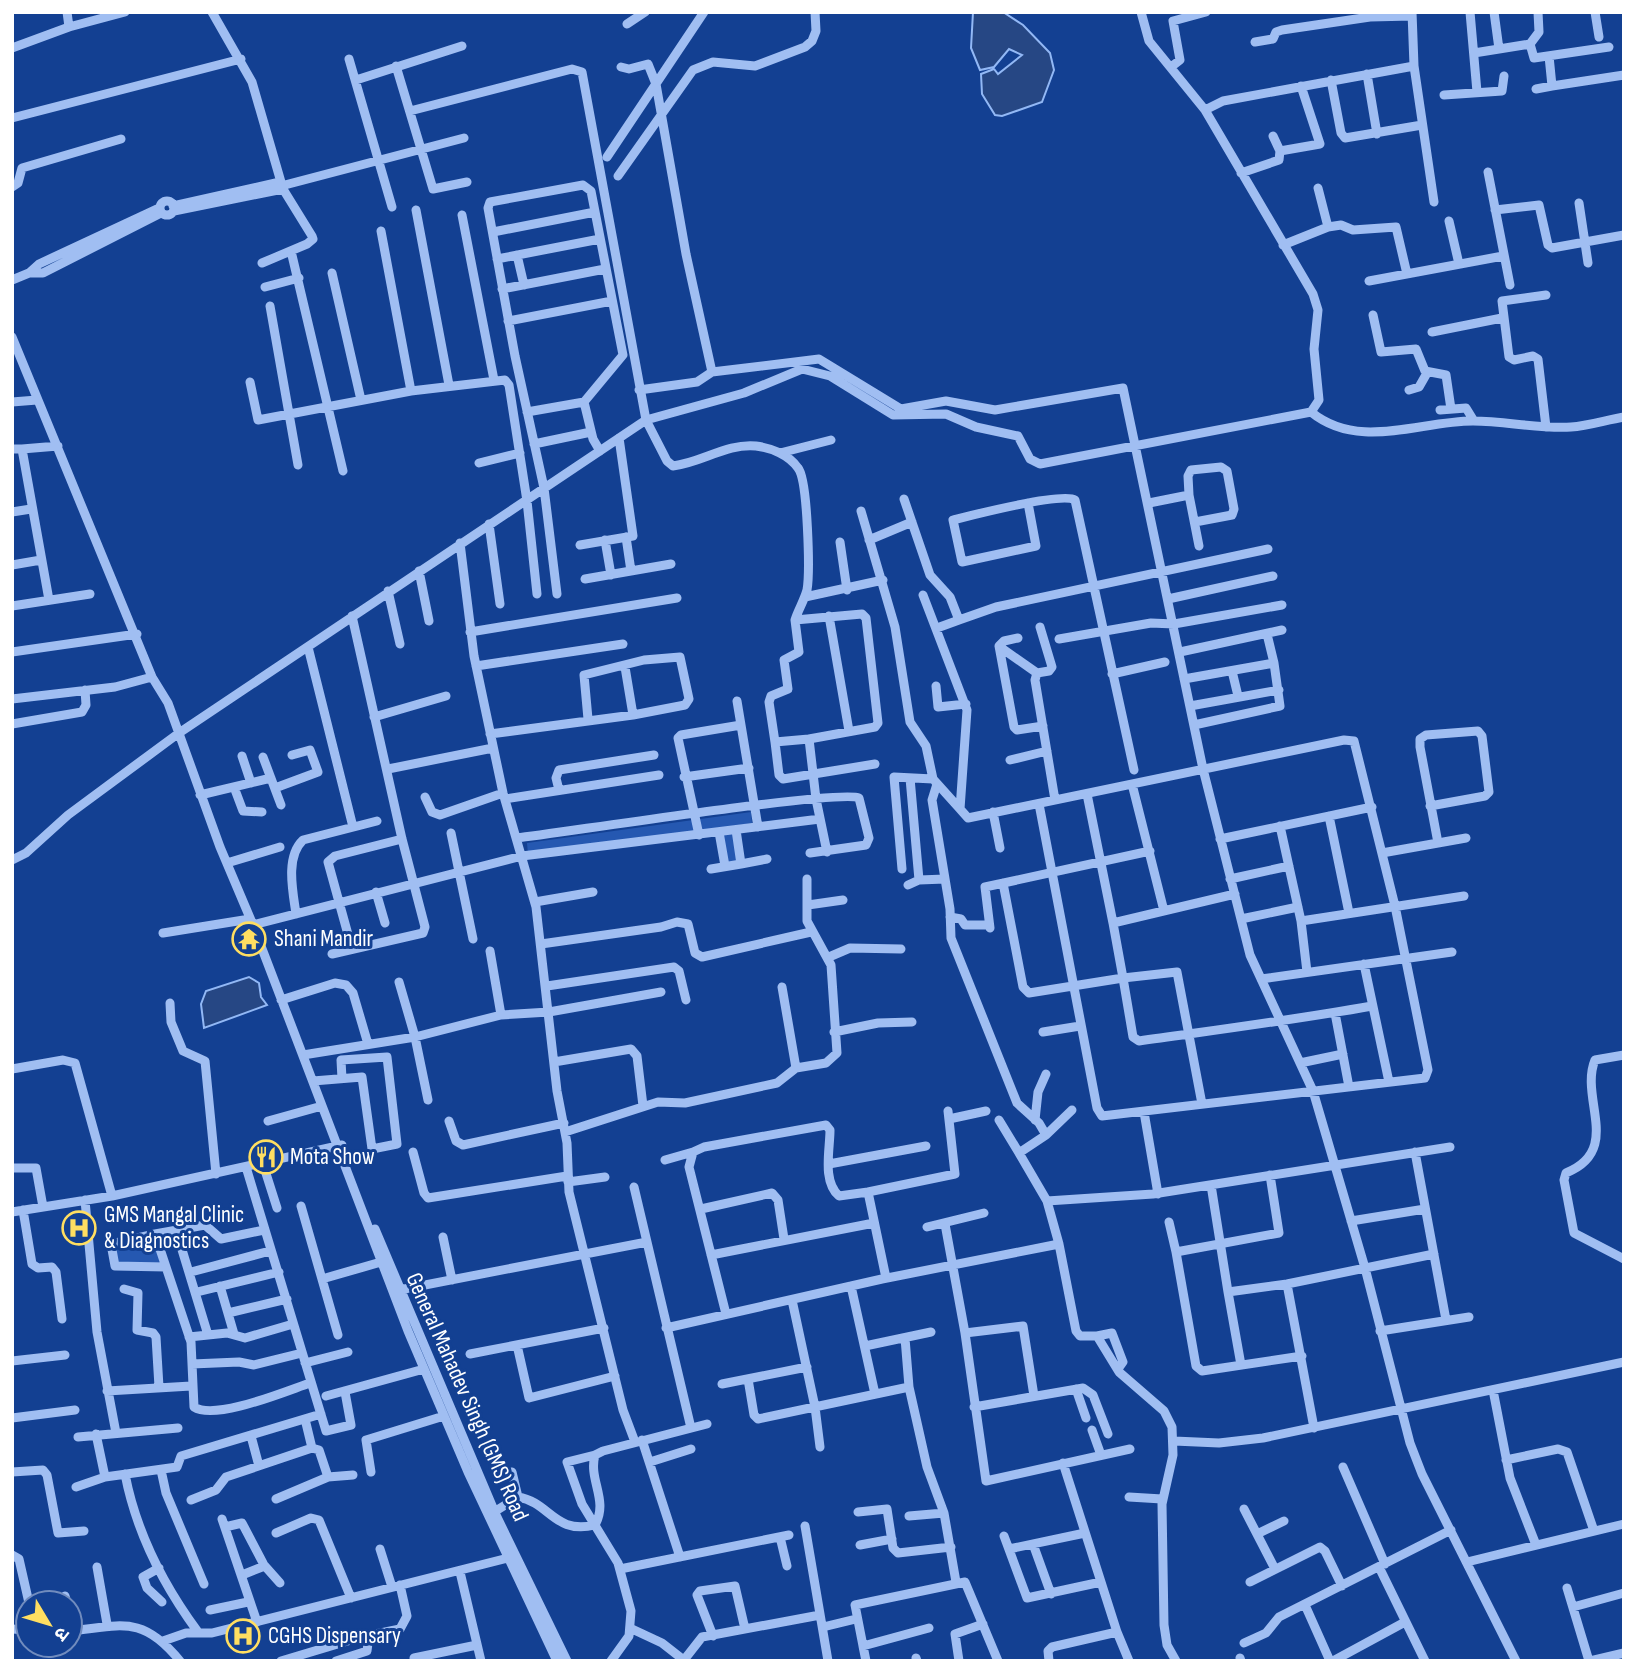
<svg xmlns="http://www.w3.org/2000/svg" width="1636" height="1673" viewBox="0 0 1636 1673" font-family="'Sofia Sans Condensed','Noto Sans Devanagari',sans-serif">
	<style>
		.green { fill: #2558b1 }
		.water { fill: #264784; stroke: #92b8f5; stroke-width: 2 }
		.lines { fill: none; stroke-linecap: round; stroke-linejoin: round }
		.minor { stroke: #a0bef2; stroke-width: 9 }
		.labels { text-anchor: middle; dominant-baseline: central; stroke-width: 6; stroke-linejoin: round; paint-order: stroke }
		.poi-label { font-size: 23px; fill: #fff; stroke: #134092; text-anchor: start }
		.street-label { font-size: 23px; fill: #fff; stroke: #134092 }
	</style>
	<rect width="100%" height="100%" fill="#134092"/>
	<path class="green" d="M751 812 752 823 733 826 737 861 727 864 721 829 528 854 527 843Z
		M154 1240 162 1263H117L114 1245Z"/>
	<path class="water" d="M973 12H1003L1023 25 1050 53 1054 70 1042 102 1002 116 995 115 982 94 981 74 994 69 998 74 1022 55 1009 49 994 67 980 70 971 48Z
		M249 977 259 983 261 997 267 1005 204 1028 201 1004 206 991Z"/>
	<g class="lines">
		<path class="minor" d="M67 12 69 27
			M212 12 252 82 283 189 312 236 313 239 307 244 262 263
			M1412 12 1414 66 1434 202
			M1470 12 1477 92
			M1494 12 1499 49 1530 44 1534 58 1609 47
			M1595 12 1599 37
			M627 24 645 12
			M1255 42 1273 39 1276 32 1282 30 1370 17 1412 16
			M1530 44 1539 32 1538 12
			M12 48 69 27 125 12
			M1474 53 1499 49
			M349 59 392 207
			M396 66 433 189 467 182
			M621 67 629 69 648 64 656 84 686 254 712 372 819 359 901 409 946 401 995 410 1123 388 1203 769 1250 955 1313 1091 1365 1268 1410 1443 1422 1474 1516 1661
			M1171 67 1180 60 1173 21 1206 12
			M1367 74 1377 134
			M356 80 462 46
			M1331 80 1341 133 1345 138 1422 125
			M1552 86 1624 75
			M1536 89 1552 86 1549 56
			M1444 95 1502 91 1504 76
			M1205 110 1223 101 1414 66
			M410 111 572 69 582 72 646 420 667 461 673 466C701 463 727 443 756 446 772 448 789 455 798 468 808 480 810 573 807 590 804 601 798 610 795 620
			M12 118 241 59
			M1280 151 1320 144 1301 86
			M607 157 704 12
			M1488 172 1510 285
			M1241 173 1279 160 1280 151 1273 136
			M618 176 693 70 713 62 755 66 805 47 812 41 816 31 815 12
			M281 186 464 138
			M12 187 18 183 22 168 121 139
			M1318 188 1328 227
			M160 208a7 7 0 1 1 14 0a7 7 0 1 1-14 0Z
			M1579 203 1588 263
			M173 206 280 182
			M416 210 449 385
			M1495 210 1539 205 1548 245 1552 248 1624 235
			M174 211 283 189
			M462 215 494 380
			M1449 221 1459 264
			M381 231 411 391
			M493 232 595 212
			M1283 245 1328 227 1341 225 1353 230 1396 227 1407 274
			M291 251 343 471
			M517 255 524 285
			M497 259 600 239
			M29 273 39 264 159 208
			M332 273 361 400
			M12 280 29 273H43L161 213
			M1369 281 1503 256
			M265 287 299 278
			M502 289 605 269
			M1546 295 1502 301 1509 357 1514 360 1533 356 1538 359 1546 427
			M270 306 298 465
			M1373 315 1381 352 1416 349 1425 371 1446 375 1451 409
			M508 321 612 301
			M1432 332 1502 318
			M12 337 152 677 168 703 220 847 253 925 408 1331 468 1472 557 1661
			M250 382 258 420 411 391 505 380 509 385 527 501 537 594
			M639 390 697 382 712 372
			M1409 390 1419 387 1427 373
			M12 402 37 400
			M1440 410 1466 408 1474 421
			M527 412 584 402
			M1311 412C1359 451 1419 421 1473 421 1506 421 1538 429 1571 427 1588 426 1606 420 1624 417
			M534 444 591 432
			M12 449H22L49 600
			M22 449 58 446
			M780 453 831 440
			M479 463 520 453
			M1189 495 1188 476 1191 470 1221 467 1227 471 1234 509 1232 515 1195 522
			M904 499 930 575 950 597 959 620 937 628
			M1028 503 1036 546 962 562 953 520C973 515 1062 492 1075 500L1134 770
			M1149 503 1189 495 1199 546
			M861 511 895 627 910 722 926 746 933 779 960 809
			M12 512 31 509
			M489 524 500 604
			M626 537 631 571
			M605 540 611 575
			M869 540 912 522
			M840 542 847 590
			M460 543 474 656 503 793 536 907 557 1091 567 1143 569 1192 623 1410 635 1442
			M580 545 633 536 619 438
			M12 565 41 560
			M419 571 429 621
			M585 579 671 564
			M388 591 400 644
			M557 594 544 488 515 356 488 208 490 202 583 185 591 191 623 355 584 402 593 439 600 451
			M923 595 967 710 960 809 968 818 1344 740 1354 741 1395 906 1428 1070 1425 1078 1102 1116 1097 1108 1039 804
			M805 597 883 580
			M1168 599 1273 576
			M12 606 90 594
			M829 616 849 731
			M959 620 996 607 1268 549
			M1040 627 1052 667 1049 671 1037 673 1035 680 1055 800
			M470 632 677 598
			M1018 638 1004 641 999 646 1014 727 1017 730 1043 726
			M1059 639 1151 623 1174 624 1282 605
			M308 647 353 827
			M1000 647 1037 673
			M12 652 137 634
			M1180 652 1282 630
			M476 666 623 644
			M625 667 633 715
			M1232 671 1238 696
			M1112 674 1165 662
			M1184 679 1274 663 1267 634
			M936 686 938 707 966 704
			M12 699 115 687 152 677
			M737 701 741 725
			M1190 706 1279 690
			M374 717 446 696
			M12 724 82 712 86 705 85 690
			M1194 725 1280 706 1274 663
			M490 734 633 715 685 705 689 699 680 657 644 660 584 675 588 719
			M809 739 775 742 769 702 771 696 788 689 784 660 799 652 795 620 862 614 866 618 878 723 875 727 809 739 816 799 827 852
			M775 742 779 775 783 779 875 764
			M242 756 251 783
			M263 757 281 805
			M1010 760 1047 751
			M388 769 493 748
			M684 777 749 768
			M910 778 919 880
			M937 784 932 800 950 909 951 938 1017 1103 1039 1123 1046 1135 1019 1153 1047 1201
			M1132 784 1164 911
			M234 787 243 811 262 812
			M275 788 318 772 310 750 292 755
			M559 790 556 778 559 770 654 755
			M1087 794 1113 923
			M200 795 271 778
			M425 797 432 812 440 815 503 793
			M505 799 659 775
			M1430 806 1485 796 1489 792 1482 736 1478 731 1426 735 1420 739V747L1438 843
			M993 812 1000 848
			M1329 816 1349 913
			M1280 826 1301 921 1464 896
			M719 832 725 866
			M451 833 473 939
			M699 835 678 738 681 735 741 725 758 827
			M517 838C561 833 840 789 859 798L869 838 866 845 810 853
			M1220 839 1372 807
			M1382 853 1466 838
			M12 860 26 853 68 815 179 733 646 420 744 393 802 369 830 376 893 415 946 414 976 427 1018 436 1030 459 1040 464 1311 412 1319 400 1314 349 1318 310 1313 294 1205 110 1149 41 1141 12
			M227 863 280 847
			M741 864 767 859
			M711 869 741 864 736 830
			M902 869 894 777 933 779
			M1230 879 1289 866
			M1003 883 1023 987 1029 993 1123 978 1113 923 1235 894
			M908 885 919 880 945 879
			M376 892 385 923
			M535 902 593 892
			M808 905 843 900
			M296 914C293 892 285 857 303 840L377 821
			M950 917 961 919 965 925H989
			M1241 919 1298 907
			M1301 921 1307 972
			M253 925 522 856 820 819
			M990 928 985 887 1150 851
			M163 933 250 919
			M541 944 661 927 677 922 688 924 695 953 702 957 811 932
			M352 949 328 862 335 856 402 839
			M332 954 423 933 425 927 402 839 352 616
			M829 957 850 948 901 949
			M1364 964 1389 1082
			M1261 979 1452 952
			M399 982 415 1037 428 1100
			M547 986 674 967 679 971 686 1000
			M782 987 796 1068
			M281 1000 335 983 346 985 353 993 368 1044
			M170 1003 171 1022 183 1051 205 1061 216 1174
			M1335 1013 1349 1087
			M501 1015 549 1012 661 992
			M834 1032 878 1023 912 1022
			M1043 1032 1080 1026
			M303 1055 415 1037 501 1015 490 951
			M1624 1055 1595 1060C1579 1098 1623 1150 1566 1173L1564 1180 1574 1233 1624 1259
			M554 1062 631 1049 637 1056 643 1106
			M1300 1063 1343 1054
			M12 1069 63 1060 75 1063 112 1196
			M313 1081 362 1077 372 1149 397 1144 387 1057 341 1060 342 1079
			M1202 1104 1177 972 1123 978 1133 1037 1139 1041C1216 1030 1294 1020 1372 1006
			M1144 1112 1158 1194
			M949 1119 986 1111
			M999 1120 1019 1153
			M1035 1120 1038 1092 1046 1074
			M268 1121 322 1106
			M449 1121 456 1141 463 1145 564 1123
			M565 1132 658 1102 685 1103 777 1083 796 1068 826 1063 837 1053 831 965 807 921V879
			M1046 1135 1072 1110
			M413 1152 424 1193 428 1198 567 1176
			M1415 1152 1446 1320
			M665 1160 693 1152
			M263 1164 277 1208
			M829 1164 926 1146
			M246 1167 326 1431 351 1425 345 1392
			M12 1168H36L43 1207
			M1270 1175 1279 1233 1176 1252 1196 1366 1202 1371 1302 1356
			M568 1182 605 1177
			M1211 1185 1228 1292 1287 1284 1434 1254
			M634 1187 691 1428
			M868 1192 955 1174 948 1111
			M85 1200 97 1332 116 1433
			M301 1206 338 1335
			M701 1209 772 1193 778 1200 784 1239
			M23 1210 32 1264 38 1268 52 1267 56 1272 62 1319
			M12 1212 112 1196 342 1145
			M1351 1221 1425 1209
			M1169 1222 1176 1252
			M945 1224 965 1333 986 1481 1130 1449
			M927 1227 984 1213
			M375 1229 496 1515 567 1661
			M176 1230 208 1335
			M155 1234 205 1225 221 1239 264 1230
			M443 1237 452 1280
			M1059 1244 1076 1331 1080 1336H1097L1119 1372 1164 1411 1172 1427 1173 1455 1162 1504 1164 1625 1167 1645 1176 1661
			M711 1255 874 1223
			M166 1267 115 1266 111 1244 155 1234 191 1342 194 1407C215 1421 286 1391 310 1383
			M191 1272 270 1251
			M322 1279 381 1262
			M1287 1284 1314 1428
			M220 1286 234 1334
			M851 1286 875 1394
			M124 1289 138 1293 137 1330 153 1333 156 1337 159 1387
			M394 1291 647 1242
			M197 1292 279 1272
			M1228 1292 1241 1365
			M792 1300 815 1407 820 1447
			M228 1313 287 1299
			M726 1314 689 1167 693 1152 704 1147 826 1125 830 1130C830 1150 822 1181 839 1196L868 1192 886 1278
			M666 1328 882 1279 1059 1244 1047 1201 1153 1194 1450 1147
			M1380 1331 1469 1317
			M965 1333 1023 1326 1034 1396
			M1097 1336 1112 1333 1123 1362 1118 1369
			M189 1337 227 1333 245 1338 293 1324
			M905 1338 909 1387 927 1467 944 1513 956 1582
			M517 1345 529 1398 615 1376
			M865 1346 931 1332
			M470 1354 604 1328
			M12 1361 65 1355
			M305 1363 348 1352
			M192 1364 239 1362 254 1365 302 1353
			M748 1379 754 1415 758 1419 909 1387
			M722 1384 807 1367
			M1076 1389 1086 1418
			M1493 1390 1510 1478 1536 1545
			M107 1391 191 1386
			M326 1396 424 1369
			M974 1407 1083 1388 1093 1395 1108 1434
			M12 1418 75 1410
			M1092 1430 1101 1455
			M96 1434 105 1477
			M251 1436 259 1466
			M78 1437 178 1428
			M642 1440 680 1557
			M1174 1441 1219 1443 1263 1438 1624 1362
			M595 1455 567 1462 582 1504 618 1563 631 1611 629 1636 611 1661
			M1506 1460 1558 1449 1567 1452 1594 1531
			M650 1462 691 1449
			M1343 1467 1385 1564
			M161 1470 166 1493 204 1584
			M12 1472 43 1470 47 1475 58 1533 84 1531
			M371 1472 366 1440 444 1416
			M512 1472 518 1497
			M125 1474C136 1531 164 1586 198 1632
			M328 1477 353 1475
			M76 1487 105 1477 177 1467 181 1456 321 1414
			M1129 1497 1162 1499
			M276 1499 328 1477 319 1450 312 1448 305 1419
			M191 1500 216 1490 226 1477 312 1448
			M1244 1509 1275 1569
			M494 1512 518 1497C550 1502 554 1535 595 1525 609 1500 588 1480 595 1455L603 1451 707 1424
			M858 1512 887 1509 893 1548 898 1553 951 1547
			M909 1516 944 1513
			M222 1519 257 1622
			M805 1526 828 1661
			M225 1527 242 1523 263 1563 262 1567 242 1575
			M276 1533 311 1518 319 1520 351 1598
			M1257 1534 1284 1521
			M1004 1536 1027 1598 1101 1582
			M780 1537 787 1566
			M1033 1544 1051 1594
			M860 1545 892 1539
			M380 1549 392 1587
			M1009 1549 1085 1533
			M12 1555 19 1559 29 1603
			M1467 1562 1624 1524
			M264 1565 280 1583
			M97 1567 107 1624
			M1379 1567 1425 1661
			M159 1568 143 1577 147 1588 162 1602
			M620 1569 789 1535
			M460 1572 481 1661
			M1250 1582 1320 1547 1325 1551 1342 1586
			M1567 1588 1589 1661
			M65 1596 67 1603
			M1305 1605 1330 1661
			M1573 1607 1624 1593
			M210 1610 248 1602
			M70 1620 72 1631
			M823 1627 856 1619
			M929 1628 863 1646 855 1605 965 1582 998 1661
			M12 1629 28 1630
			M632 1629 662 1643 685 1661
			M70 1631C121 1626 142 1614 180 1661
			M1117 1632 1129 1661
			M713 1636 697 1595 700 1591 735 1586 745 1629
			M163 1641 186 1633H212L508 1558
			M1244 1643 1266 1633 1279 1617 1451 1530
			M863 1646 866 1661
			M414 1658 477 1645
			M916 1658 917 1661
			M1240 1658 1241 1661
			M684 1660 702 1637 820 1615
			M281 1661 361 1637 400 1629 407 1616 400 1585
			M336 1661 367 1651 369 1635
			M959 1661 955 1634 983 1624
			M1049 1661 1048 1651 1052 1647 1117 1632 1063 1463
			M1333 1661 1405 1622
			M1590 1661 1624 1653"/>
	</g>
	<defs>
		<symbol id="temple-ring" viewBox="-11 -11 22 22"><circle r="9.5" fill="#134092" stroke="#ffde61" stroke-width="1.5"/><path d="M0-6L5-2H3V0L6.5 2.5H4V6H1.5V3h-3V6H-4V2.5H-6.5L-3 0V-2H-5Z" fill="#ffde61"/></symbol>
		<symbol id="restaurant-ring" viewBox="-11 -11 22 22"><circle r="9.5" fill="#134092" stroke="#ffde61" stroke-width="1.5"/><path d="M-5-6h1v4h1v-4h1v4h1v-4h1v5L-1.5 .5V6h-2V.5L-5-1ZM5-6V6H3V1.5H1.5Q1.5-4 5-6Z" fill="#ffde61"/></symbol>
		<symbol id="hospital-ring" viewBox="-11 -11 22 22"><circle r="9.5" fill="#134092" stroke="#ffde61" stroke-width="1.5"/><path d="M-5-5h3v3.5h4V-5h3V5h-3V1.5h-4V5h-3Z" fill="#ffde61"/></symbol>
	</defs>
	<g fill-rule="evenodd">
		<use href="#temple-ring" x="230" y="920" width="38" height="38"/>
		<use href="#restaurant-ring" x="247" y="1138" width="38" height="38"/>
		<use href="#hospital-ring" x="60" y="1209" width="38" height="38"/>
		<use href="#hospital-ring" x="224" y="1617" width="38" height="38"/>
	</g>
	<g class="labels">
		<g class="poi-label">
			<text x="274" y="939">Shani Mandir</text>
			<text x="290" y="1157">Mota Show</text>
			<text x="104" y="1215">GMS Mangal Clinic<tspan x="104" dy="26">&amp; Diagnostics</tspan></text>
			<text x="268" y="1636">CGHS Dispensary</text>
		</g>
		<g class="street-label">
			<text transform="translate(467 1397) rotate(66)">General Mahadev Singh (GMS) Road</text>
		</g>
	</g>
	<rect width="1636" height="1673" fill="none" stroke="#ffffff" stroke-width="28"/>
	<g transform="translate(49 1624) rotate(128)"><circle r="33" fill="#134092" stroke="#718cbe" stroke-width="2"/>
	<path d="M0-5L12 26L0 18L-12 26Z" fill="#ffde61"/>
	<text y="-10" font-size="19" font-weight="bold" text-anchor="middle" fill="#ffffff">उ</text>
	</g>
</svg>
